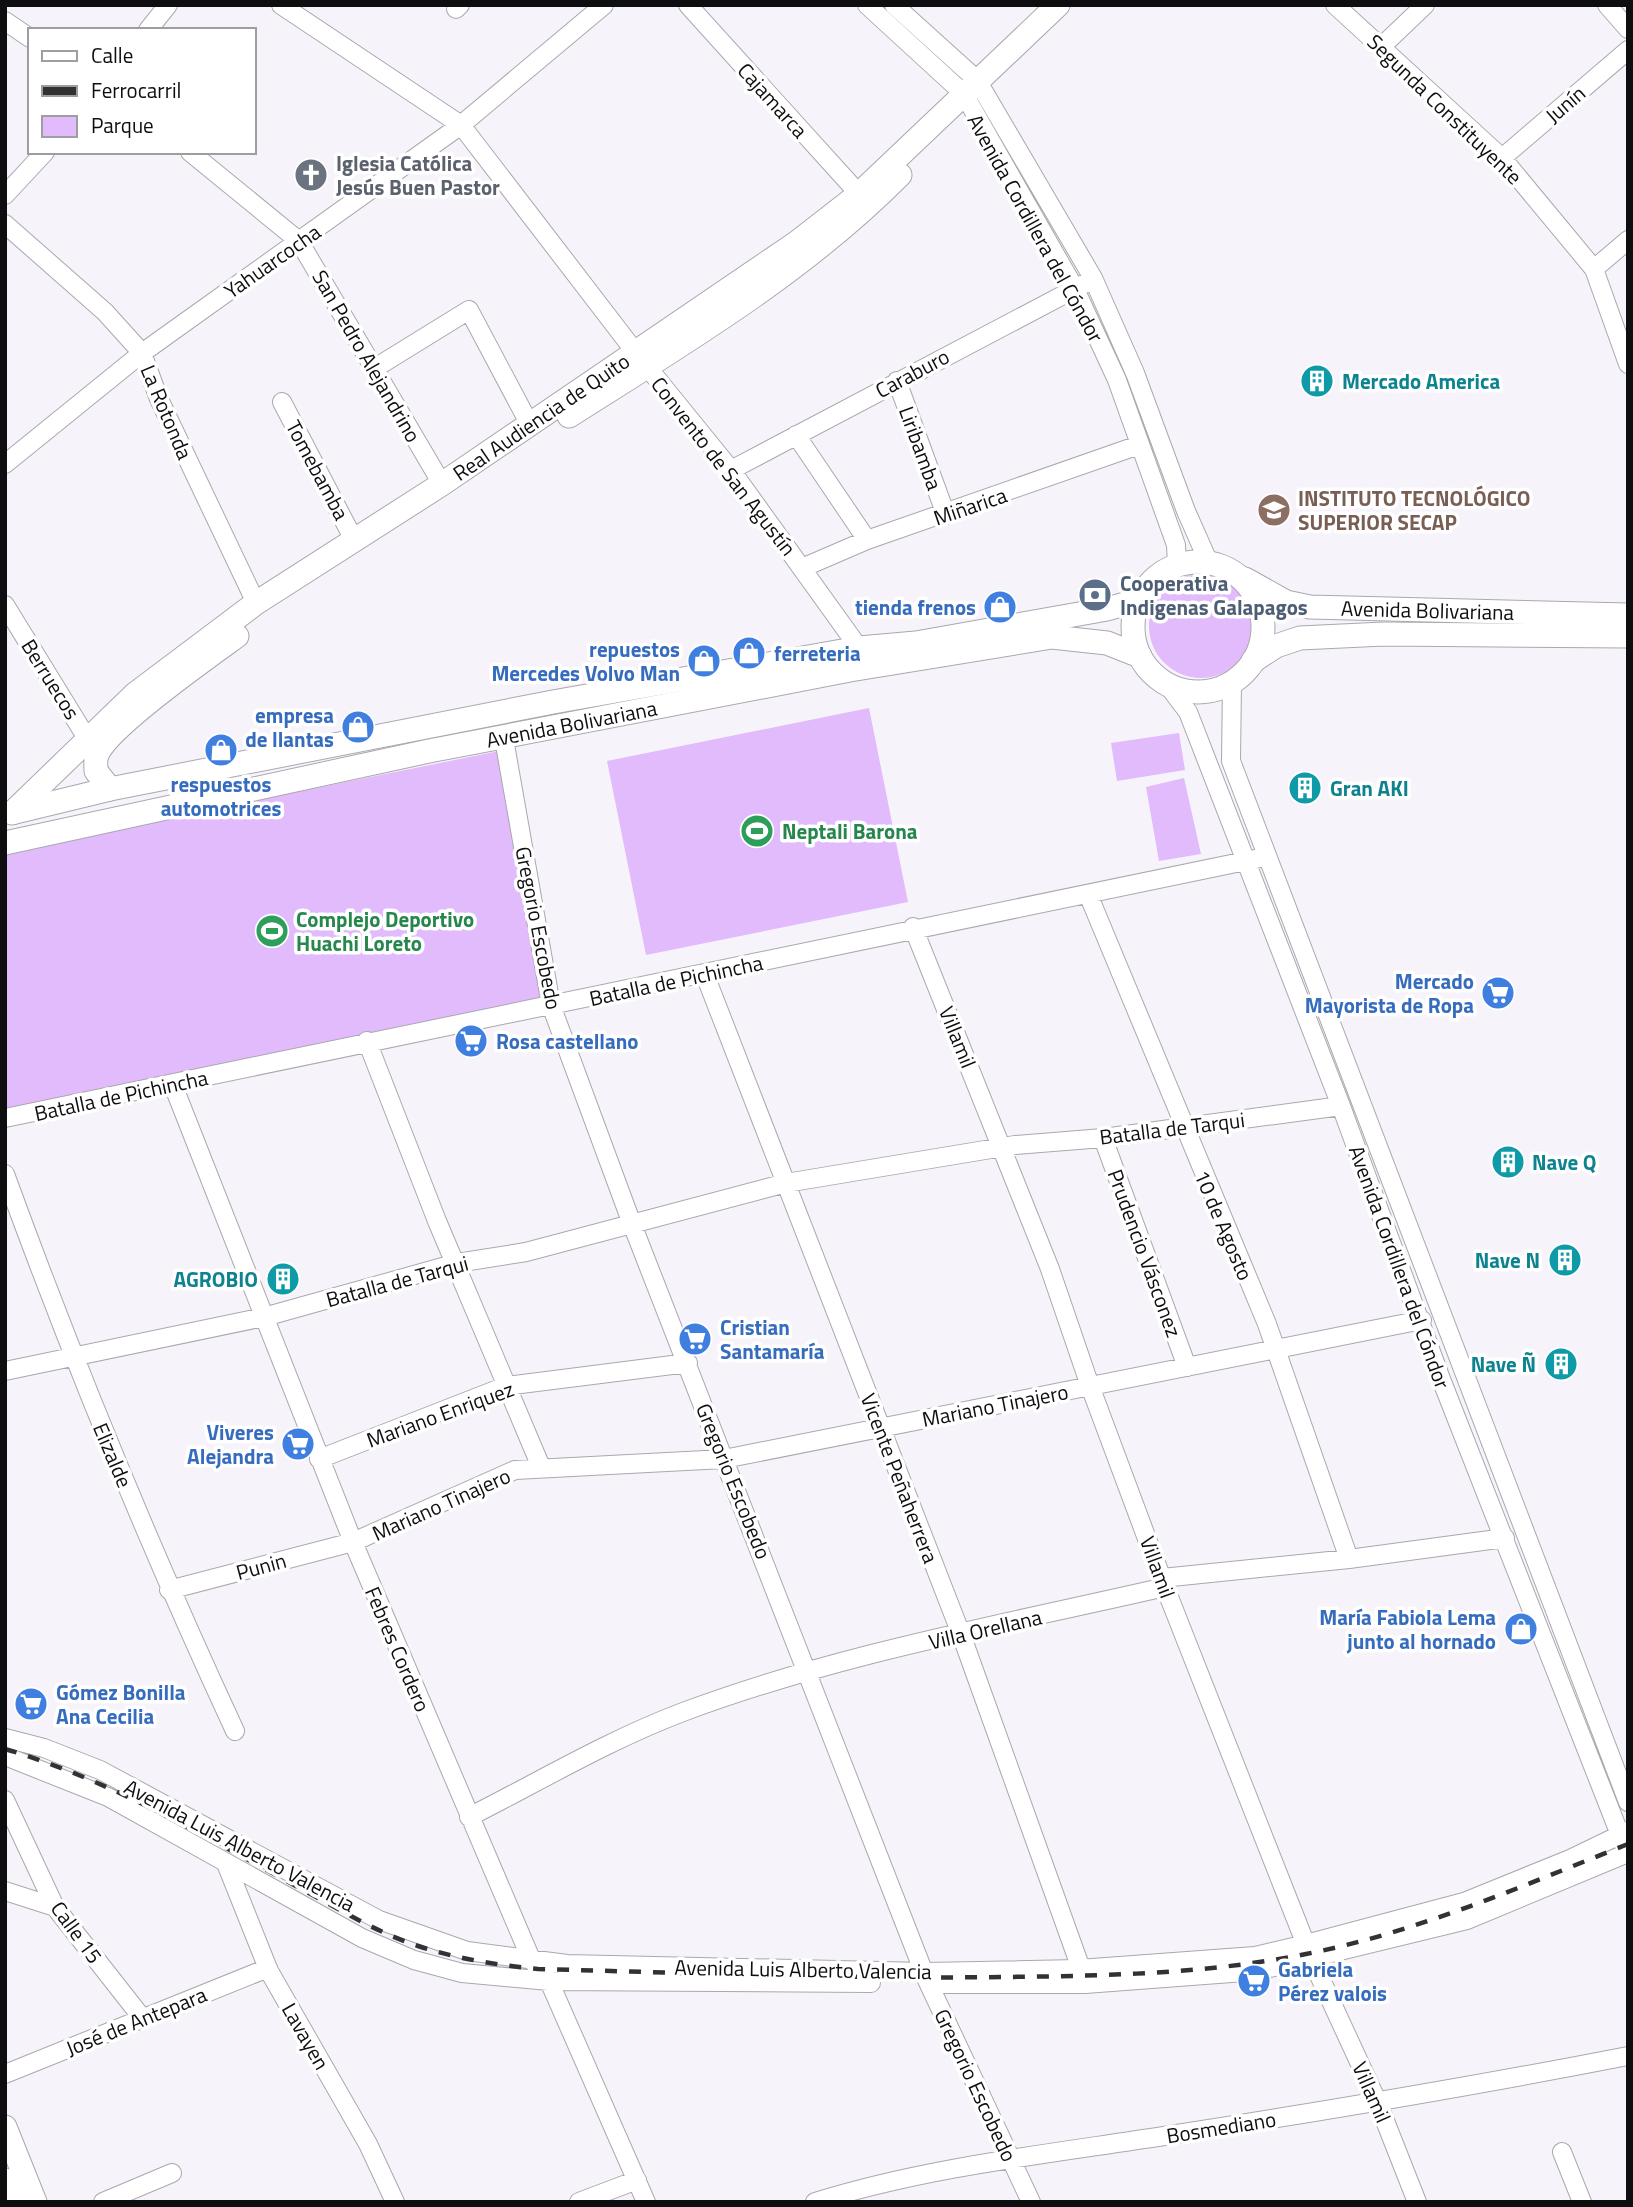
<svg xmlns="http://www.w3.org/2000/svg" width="1633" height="2207" viewBox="0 0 1633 2207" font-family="'Titillium Web',sans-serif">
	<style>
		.green { fill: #e1bbfc }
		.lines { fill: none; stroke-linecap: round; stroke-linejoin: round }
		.minor-casing { stroke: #aba7ae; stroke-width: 20 }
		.major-casing { stroke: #aba7ae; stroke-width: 25 }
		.minor { stroke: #fff; stroke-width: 18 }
		.major { stroke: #fff; stroke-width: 23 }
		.rail { stroke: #333134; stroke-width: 4.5; stroke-dasharray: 12 12; stroke-linecap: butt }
		.labels { text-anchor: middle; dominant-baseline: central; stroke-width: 7; stroke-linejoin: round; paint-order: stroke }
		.street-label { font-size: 21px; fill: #0e0d0f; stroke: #fff }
		.worship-label { font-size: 21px; font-weight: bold; fill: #5b616d; stroke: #fff; text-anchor: start }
		.culture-label { font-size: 21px; font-weight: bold; fill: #0d838f; stroke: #fff; text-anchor: start }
		.education-label { font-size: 21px; font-weight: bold; fill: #785e54; stroke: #fff; text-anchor: start }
		.service-label { font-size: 21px; font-weight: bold; fill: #4e5e75; stroke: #fff; text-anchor: start }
		.shop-label { font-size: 21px; font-weight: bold; fill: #366cbe; stroke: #fff; text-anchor: end }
		.leisure-label { font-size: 21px; font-weight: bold; fill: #27864d; stroke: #fff; text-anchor: start }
	</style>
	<rect width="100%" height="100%" fill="#f7f3fa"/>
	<path class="green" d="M1149 626a52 52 0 1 1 104 0a52 52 0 1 1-104 0Z
		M869 708 908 902 646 955 607 761Z
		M1179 733 1185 770 1117 781 1111 743Z
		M509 749 550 1007 5 1118V855L64 839Z
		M1184 778 1201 854 1159 861 1146 787Z"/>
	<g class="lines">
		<defs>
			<path id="minor" d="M281 5 461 125 636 353 731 470 859 648
				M688 5 859 194
				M867 5 964 94 1043 233 1075 289 1117 380 1176 545 1177 565
				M894 5 977 80 1093 278 1135 373 1186 511 1209 563
				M1335 5 1502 158 1594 269 1628 364
				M1607 5 1628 29
				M456 9 460 5
				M5 21 30 38
				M148 30 168 5
				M1381 47 1425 5
				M190 152 299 241 442 484
				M1502 158 1628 50
				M5 195 45 152
				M5 224 105 312 142 353 159 399 256 603
				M1594 269 1628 240
				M375 368 469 310 530 425
				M897 381 946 515
				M282 402 353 538
				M796 435 867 540
				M5 464 142 353 461 125 604 5
				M731 470 1084 284
				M802 568 867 540 1139 445
				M5 605 88 740 98 747
				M1166 683 1188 712 1341 1106 1441 1379 1624 1845
				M1232 683 1231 761 1628 1802
				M504 739 551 1005 632 1224 926 1978 1031 2202
				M1088 894 1267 1324 1349 1559
				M913 927 1050 1269 1090 1386 1165 1587 1312 1960 1378 2103 1417 2202
				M705 975 961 1634 1084 1977
				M367 1041 437 1221 541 1467
				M173 1085 353 1542 531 1959 549 1981 646 2202
				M5 1118C426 1034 845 941 1265 857
				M1103 1138 1187 1367
				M5 1174C74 1363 150 1548 235 1731
				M5 1371 264 1317 457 1263 526 1252 786 1183 1015 1145 1103 1138 1341 1106
				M319 1459 506 1386 688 1363
				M1162 1578 1349 1559 1505 1538
				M169 1590 353 1542 515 1470 724 1459 1422 1320
				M5 1738 44 1748 100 1770 379 1920 467 1951 567 1964 925 1972 1079 1969 1255 1956 1306 1944 1464 1902 1570 1859 1628 1831
				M5 1756 108 1797 362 1938 414 1960 462 1973 549 1981 871 1983
				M5 1800 55 1907 143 2019
				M469 1817C540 1781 609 1740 683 1712 838 1654 1004 1624 1165 1587
				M227 1866 269 1971 368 2144 395 2202
				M5 1891 55 1907
				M934 1984H1085L1258 1971 1467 1920 1628 1853
				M5 2074 268 1968
				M1562 2152 1582 2202
				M103 2202 172 2173
				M579 2202 637 2180
				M815 2202C927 2167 1048 2154 1164 2136 1319 2112 1474 2086 1628 2056"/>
			<g id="major">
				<path d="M569 416C684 343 804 272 900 175"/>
				<circle cx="1198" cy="627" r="65"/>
				<path id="s1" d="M1245 579 1286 602 1310 607 1628 615"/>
				<path d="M1253 661 1276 646 1300 638 1384 634 1628 636"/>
				<path d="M110 789 96 771C96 767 95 760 97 755 108 727 208 657 237 636"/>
				<path d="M15 812 110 789 553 702 859 648 916 643 1107 609 1139 600"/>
				<path id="s2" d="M12 813 135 694 256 603 442 484 796 243 859 194 1058 5"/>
				<path id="s3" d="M5 843 429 751 850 670 1052 637 1107 643 1140 656"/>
				<path d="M5 2127 35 2202"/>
				<path d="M5 2180 15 2202"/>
			</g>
		</defs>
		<use href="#minor" class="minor-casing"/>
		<use href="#major" class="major-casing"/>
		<use href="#minor" class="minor"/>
		<use href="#major" class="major"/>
		<path class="rail" d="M5 1749C108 1779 200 1834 294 1885 334 1906 375 1932 418 1946 458 1959 497 1965 538 1969 692 1973 847 1979 1001 1977 1102 1976 1207 1974 1306 1954 1418 1932 1522 1886 1628 1844"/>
	</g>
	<defs>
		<symbol id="church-disc" viewBox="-11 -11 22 22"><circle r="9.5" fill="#6b7280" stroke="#fff"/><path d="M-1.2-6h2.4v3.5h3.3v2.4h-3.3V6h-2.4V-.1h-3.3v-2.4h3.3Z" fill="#fff"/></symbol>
		<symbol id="building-disc" viewBox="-11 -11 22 22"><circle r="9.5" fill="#0f9aa8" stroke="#fff"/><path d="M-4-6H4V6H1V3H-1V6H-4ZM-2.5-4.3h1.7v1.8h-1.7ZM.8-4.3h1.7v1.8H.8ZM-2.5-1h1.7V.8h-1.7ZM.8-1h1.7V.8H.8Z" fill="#fff"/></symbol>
		<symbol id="university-disc" viewBox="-11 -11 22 22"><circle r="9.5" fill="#8d6e63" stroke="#fff"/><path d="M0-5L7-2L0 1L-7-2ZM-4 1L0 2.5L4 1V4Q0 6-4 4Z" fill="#fff"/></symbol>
		<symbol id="bank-disc" viewBox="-11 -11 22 22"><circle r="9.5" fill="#5c6f8a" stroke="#fff"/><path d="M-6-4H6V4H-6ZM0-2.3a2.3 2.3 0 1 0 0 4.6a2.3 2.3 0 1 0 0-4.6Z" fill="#fff"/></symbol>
		<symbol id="shop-disc" viewBox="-11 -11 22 22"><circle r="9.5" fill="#3f7fe0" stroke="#fff"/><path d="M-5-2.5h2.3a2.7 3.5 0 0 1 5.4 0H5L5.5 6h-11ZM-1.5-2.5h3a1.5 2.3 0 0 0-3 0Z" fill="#fff"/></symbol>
		<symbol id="stadium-disc" viewBox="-11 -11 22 22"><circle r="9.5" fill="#2e9e5b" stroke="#fff"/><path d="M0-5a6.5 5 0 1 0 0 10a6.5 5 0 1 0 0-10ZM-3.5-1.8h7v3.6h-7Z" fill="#fff"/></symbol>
		<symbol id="supermarket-disc" viewBox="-11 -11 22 22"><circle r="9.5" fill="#3f7fe0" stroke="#fff"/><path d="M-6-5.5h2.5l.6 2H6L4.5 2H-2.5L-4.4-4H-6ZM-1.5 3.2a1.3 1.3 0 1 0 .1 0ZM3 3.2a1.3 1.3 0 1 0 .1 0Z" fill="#fff"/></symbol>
	</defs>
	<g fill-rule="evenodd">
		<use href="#church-disc" x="292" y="156" width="38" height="38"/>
		<use href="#building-disc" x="1298" y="362" width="38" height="38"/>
		<use href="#university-disc" x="1255" y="491" width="38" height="38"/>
		<use href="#bank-disc" x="1076" y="576" width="38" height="38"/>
		<use href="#shop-disc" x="981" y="588" width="38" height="38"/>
		<use href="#shop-disc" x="730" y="634" width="38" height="38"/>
		<use href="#shop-disc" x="685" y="642" width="38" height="38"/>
		<use href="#shop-disc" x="339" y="708" width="38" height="38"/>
		<use href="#shop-disc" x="202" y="731" width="38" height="38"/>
		<use href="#building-disc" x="1286" y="769" width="38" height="38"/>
		<use href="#stadium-disc" x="738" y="812" width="38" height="38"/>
		<use href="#stadium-disc" x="253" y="912" width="38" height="38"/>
		<use href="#supermarket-disc" x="1479" y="974" width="38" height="38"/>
		<use href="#supermarket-disc" x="452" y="1022" width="38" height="38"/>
		<use href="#building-disc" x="1489" y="1143" width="38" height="38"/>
		<use href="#building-disc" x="1546" y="1241" width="38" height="38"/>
		<use href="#building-disc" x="264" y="1260" width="38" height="38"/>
		<use href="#supermarket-disc" x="676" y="1320" width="38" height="38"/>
		<use href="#building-disc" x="1542" y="1345" width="38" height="38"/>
		<use href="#supermarket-disc" x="279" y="1425" width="38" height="38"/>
		<use href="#shop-disc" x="1502" y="1610" width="38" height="38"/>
		<use href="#supermarket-disc" x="12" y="1685" width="38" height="38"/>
		<use href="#supermarket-disc" x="1235" y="1962" width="38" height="38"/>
	</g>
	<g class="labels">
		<g class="street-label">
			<text transform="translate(773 100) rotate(48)">Cajamarca</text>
			<text transform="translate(1565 104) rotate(-41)">Junín</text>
			<text transform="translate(1445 109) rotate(44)">Segunda Constituyente</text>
			<text transform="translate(1036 228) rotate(61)">Avenida Cordillera del Cóndor</text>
			<text transform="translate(272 261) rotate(-35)">Yahuarcocha</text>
			<text transform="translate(367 356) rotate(60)">San Pedro Alejandrino</text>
			<text transform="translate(912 373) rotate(-28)">Caraburo</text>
			<text transform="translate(167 412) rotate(67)">La Rotonda</text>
			<text stroke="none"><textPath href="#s2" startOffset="663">Real Audiencia de Quito</textPath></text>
			<text transform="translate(921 448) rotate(70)">Liribamba</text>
			<text transform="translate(724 466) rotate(52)">Convento de San Agustín</text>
			<text transform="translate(318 470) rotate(62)">Tomebamba</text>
			<text transform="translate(970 506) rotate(-19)">Miñarica</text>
			<text stroke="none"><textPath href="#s1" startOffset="189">Avenida Bolivariana</textPath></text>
			<text transform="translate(51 679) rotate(58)">Berruecos</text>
			<text stroke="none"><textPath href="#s3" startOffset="579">Avenida Bolivariana</textPath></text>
			<text transform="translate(539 928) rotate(79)">Gregorio Escobedo</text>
			<text transform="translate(676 980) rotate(-12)">Batalla de Pichincha</text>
			<text transform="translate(958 1037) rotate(68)">Villamil</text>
			<text transform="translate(121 1095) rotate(-12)">Batalla de Pichincha</text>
			<text transform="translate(1172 1128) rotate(-7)">Batalla de Tarqui</text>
			<text transform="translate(1224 1225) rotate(67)">10 de Agosto</text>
			<text transform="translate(1145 1253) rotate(70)">Prudencio Vásconez</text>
			<text transform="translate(1400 1267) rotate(70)">Avenida Cordillera del Cóndor</text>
			<text transform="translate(397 1281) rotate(-15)">Batalla de Tarqui</text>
			<text transform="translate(995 1405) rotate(-11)">Mariano Tinajero</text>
			<text transform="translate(440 1414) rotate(-20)">Mariano Enriquez</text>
			<text transform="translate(113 1455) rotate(67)">Elizalde</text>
			<text transform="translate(900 1478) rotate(69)">Vicente Peñaherrera</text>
			<text transform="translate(734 1481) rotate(68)">Gregorio Escobedo</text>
			<text transform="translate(441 1504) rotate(-24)">Mariano Tinajero</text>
			<text transform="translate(261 1566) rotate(-15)">Punin</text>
			<text transform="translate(1158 1567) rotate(70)">Villamil</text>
			<text transform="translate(985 1629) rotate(-13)">Villa Orellana</text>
			<text transform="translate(398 1649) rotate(67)">Febres Cordero</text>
			<text transform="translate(240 1845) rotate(28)">Avenida Luis Alberto Valencia</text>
			<text transform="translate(77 1932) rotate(54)">Calle 15</text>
			<text transform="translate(803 1969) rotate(1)">Avenida Luis Alberto Valencia</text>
			<text transform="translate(136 2021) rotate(-22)">José de Antepara</text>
			<text transform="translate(306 2036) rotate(60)">Lavayen</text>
			<text transform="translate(976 2085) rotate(65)">Gregorio Escobedo</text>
			<text transform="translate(1372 2092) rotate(66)">Villamil</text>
			<text transform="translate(1221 2127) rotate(-9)">Bosmediano</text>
		</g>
		<g class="worship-label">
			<text x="336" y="163">Iglesia Católica<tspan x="336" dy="24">Jesús Buen Pastor</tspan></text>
		</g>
		<g class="culture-label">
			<text x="1342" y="381">Mercado America</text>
			<text x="1330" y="788">Gran AKI</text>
			<text x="1532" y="1162">Nave Q</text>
			<text x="1540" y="1260" text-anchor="end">Nave N</text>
			<text x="258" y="1279" text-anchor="end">AGROBIO</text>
			<text x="1536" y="1364" text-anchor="end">Nave Ñ</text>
		</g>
		<g class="education-label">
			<text x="1298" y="498">INSTITUTO TECNOLÓGICO<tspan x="1298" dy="24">SUPERIOR SECAP</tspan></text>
		</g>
		<g class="service-label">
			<text x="1120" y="583">Cooperativa<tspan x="1120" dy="24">Indigenas Galapagos</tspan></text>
		</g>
		<g class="shop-label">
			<text x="976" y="607">tienda frenos</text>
			<text x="680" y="649">repuestos<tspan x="680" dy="24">Mercedes Volvo Man</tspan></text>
			<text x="774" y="653" text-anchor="start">ferreteria</text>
			<text x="334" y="715">empresa<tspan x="334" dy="24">de llantas</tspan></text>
			<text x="221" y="784" text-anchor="middle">respuestos<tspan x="221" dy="24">automotrices</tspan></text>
			<text x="1474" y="981">Mercado<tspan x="1474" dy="24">Mayorista de Ropa</tspan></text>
			<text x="496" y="1041" text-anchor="start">Rosa castellano</text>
			<text x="720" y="1327" text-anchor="start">Cristian<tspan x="720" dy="24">Santamaría</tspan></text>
			<text x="274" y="1432">Viveres<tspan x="274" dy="24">Alejandra</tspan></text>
			<text x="1496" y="1617">María Fabiola Lema<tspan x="1496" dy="24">junto al hornado</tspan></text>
			<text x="56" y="1692" text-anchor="start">Gómez Bonilla<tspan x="56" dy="24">Ana Cecilia</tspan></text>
			<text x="1278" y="1969" text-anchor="start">Gabriela<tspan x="1278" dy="24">Pérez valois</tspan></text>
		</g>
		<g class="leisure-label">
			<text x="782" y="831">Neptali Barona</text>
			<text x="296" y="919">Complejo Deportivo<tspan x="296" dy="24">Huachi Loreto</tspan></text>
		</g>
	</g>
	<rect width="1633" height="2207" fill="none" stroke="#0e0d0f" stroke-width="14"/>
	<rect x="28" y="28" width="228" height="126" fill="#ffffff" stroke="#9f9e9f" stroke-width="2"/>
	<rect x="42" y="51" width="35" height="10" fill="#ffffff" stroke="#9f9e9f" stroke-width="2"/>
	<text x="91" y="63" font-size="21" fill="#0e0d0f">Calle</text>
	<rect x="42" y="86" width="35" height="10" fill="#333134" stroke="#9f9e9f" stroke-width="2"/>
	<text x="91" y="98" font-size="21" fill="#0e0d0f">Ferrocarril</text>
	<rect x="42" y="116" width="35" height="21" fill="#e1bbfc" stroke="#9f9e9f" stroke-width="2"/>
	<text x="91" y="133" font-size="21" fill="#0e0d0f">Parque</text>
</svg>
